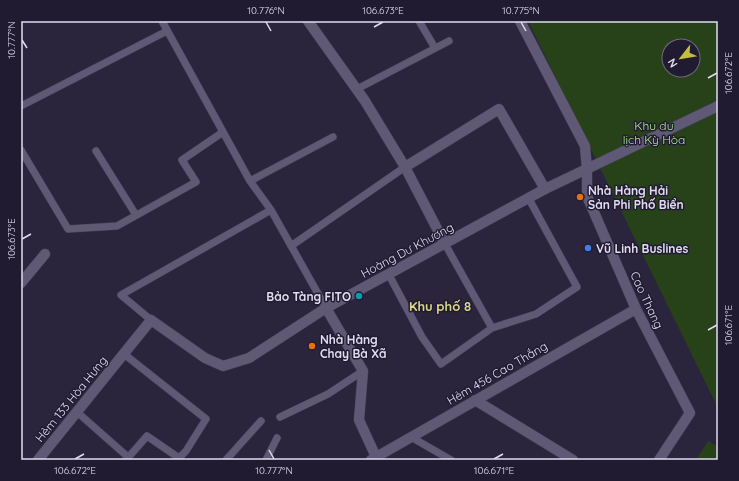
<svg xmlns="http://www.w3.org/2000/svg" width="739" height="481" viewBox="0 0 739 481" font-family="Quicksand,sans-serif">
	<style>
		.green { fill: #274219; fill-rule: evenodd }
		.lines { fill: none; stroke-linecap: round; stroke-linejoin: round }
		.lane-casing { stroke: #453f54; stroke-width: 8 }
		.street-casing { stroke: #453f54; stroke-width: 11 }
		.secondary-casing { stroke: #453f54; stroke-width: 11 }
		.lane { stroke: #5f5975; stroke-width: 7 }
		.street { stroke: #5f5975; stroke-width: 10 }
		.secondary { stroke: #5f5975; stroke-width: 10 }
		.ticks { fill: none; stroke: #e1ddee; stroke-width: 1.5 }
		.food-dot { fill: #e8710a; stroke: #211b32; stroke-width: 1.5 }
		.shop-dot { fill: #3f7fe0; stroke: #211b32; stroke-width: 1.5 }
		.culture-dot { fill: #0f9aa8; stroke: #211b32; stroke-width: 1.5 }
		.labels { text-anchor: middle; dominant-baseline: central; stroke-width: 3; stroke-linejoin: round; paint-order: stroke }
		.park-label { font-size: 12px; fill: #abed8d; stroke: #211b32 }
		.poi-label { font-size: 12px; font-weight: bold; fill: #e1ddee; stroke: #211b32; text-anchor: start }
		.street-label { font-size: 12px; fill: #e1ddee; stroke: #211b32 }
		.neighbourhood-label { font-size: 13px; font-weight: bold; fill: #dad788; stroke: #211b32 }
		.neatline { fill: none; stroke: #e1ddee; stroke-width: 1.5 }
		.ticks-label { font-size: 10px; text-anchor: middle; fill: #e1ddee }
	</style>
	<rect width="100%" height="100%" fill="#2b243d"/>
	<path class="green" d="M528 21H718V408ZM669 46H693V70H669Z
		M708 441 718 447V460H696Z"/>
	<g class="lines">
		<defs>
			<path id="lane" d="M162 21 250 181 271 210
				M419 21 435 48
				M357 89 449 41
				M21 106 167 31
				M21 150 68 229 117 226 196 182 182 160 223 132
				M96 151 136 215
				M250 181 333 137
				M445 244 492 328 536 314 577 287 529 199
				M291 246 405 167
				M389 275 422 337 441 364 492 328
				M151 320 121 295 271 210 326 308
				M124 354 206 419 186 451 179 458 147 436 126 460
				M77 412 128 457
				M280 417 328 394 363 371
				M411 437 451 460
				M226 460 261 421
				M266 460 277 438"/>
			<path id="street" d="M308 21 365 101 405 167 445 244
				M405 167 499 109 545 189
				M587 170V196L636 309 690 413 659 460
				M21 283 45 254
				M326 308 363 371 359 420 376 457
				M475 400 573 460
				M371 460 636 309"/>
			<path id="secondary" d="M520 21 585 146 587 170
				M38 460 151 320 205 358 223 366 249 358 326 308 545 189 718 106"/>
		</defs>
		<use href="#lane" class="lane-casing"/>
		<use href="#street" class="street-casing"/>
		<use href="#secondary" class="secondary-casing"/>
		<use href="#lane" class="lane"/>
		<use href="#street" class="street"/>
		<use href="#secondary" class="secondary"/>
	</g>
	<path class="ticks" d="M266 22 271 31M521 22 526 31M374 27 383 22M22 40 27 48M708 78 717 73M22 239 31 234M708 330 717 325M269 450 274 459M75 459 84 454M494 459 503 454"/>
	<g class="food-dot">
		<circle cx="580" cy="197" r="4"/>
		<circle cx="312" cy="346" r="4"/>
	</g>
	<circle class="shop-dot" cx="588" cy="248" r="4"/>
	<circle class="culture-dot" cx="359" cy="296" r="4"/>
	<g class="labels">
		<g class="park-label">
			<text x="654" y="125">Khu du<tspan x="654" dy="14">lịch Kỳ Hòa</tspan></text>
		</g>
		<g class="poi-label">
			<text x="588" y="190">Nhà Hàng Hải<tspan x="588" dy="14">Sản Phi Phố Biển</tspan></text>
			<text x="596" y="248">Vũ Linh Buslines</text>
			<text x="351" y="296" text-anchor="end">Bảo Tàng FITO</text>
			<text x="320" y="339">Nhà Hàng<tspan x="320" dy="14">Chay Bà Xã</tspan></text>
		</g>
		<g class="street-label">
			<text transform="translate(407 250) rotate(-28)">Hoàng Dư Khương</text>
			<text transform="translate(647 300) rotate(65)">Cao Thang</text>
			<text transform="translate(497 373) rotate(-30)">Hẻm 456 Cao Thắng</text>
			<text transform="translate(71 399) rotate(-51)">Hẻm 133 Hòa Hưng</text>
		</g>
		<g class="neighbourhood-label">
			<text x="440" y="306">Khu phố 8</text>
		</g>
	</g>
	<rect width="739" height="481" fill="none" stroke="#211b32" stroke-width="44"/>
	<g transform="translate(681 58) rotate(239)"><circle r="19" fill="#211b32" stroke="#6e697d"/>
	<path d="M0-3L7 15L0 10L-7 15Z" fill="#c4bd3e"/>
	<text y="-6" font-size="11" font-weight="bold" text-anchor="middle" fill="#e1ddee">N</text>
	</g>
	<rect x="22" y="22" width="695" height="437" class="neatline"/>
	<g class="ticks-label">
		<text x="266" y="14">10.776°N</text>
		<text x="383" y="14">106.673°E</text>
		<text x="521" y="14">10.775°N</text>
		<text transform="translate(11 40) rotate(-90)" y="4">10.777°N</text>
		<text transform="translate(728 73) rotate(-90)" y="4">106.672°E</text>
		<text transform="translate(11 239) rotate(-90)" y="4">106.673°E</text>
		<text transform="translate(728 325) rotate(-90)" y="4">106.671°E</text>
		<text x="75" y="474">106.672°E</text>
		<text x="274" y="474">10.777°N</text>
		<text x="494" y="474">106.671°E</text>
	</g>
</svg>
